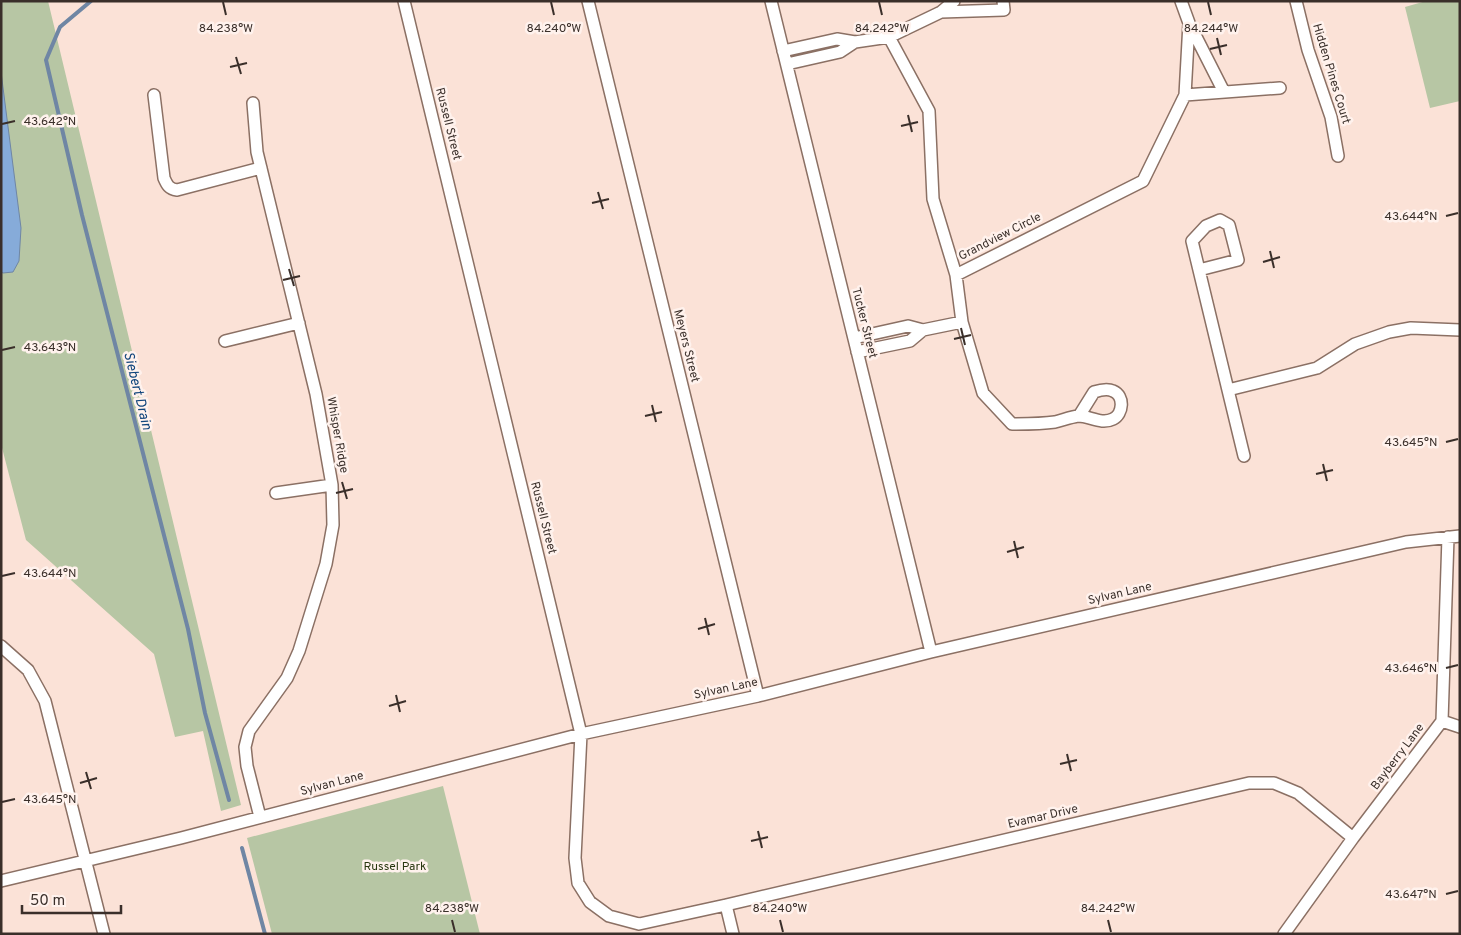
<svg xmlns="http://www.w3.org/2000/svg" width="1461" height="935" viewBox="0 0 1461 935" font-family="Overpass,sans-serif">
	<style>
		.green { fill: #b7c6a4 }
		.water { fill: #86abd9; stroke: #6f86a4 }
		.lines { fill: none; stroke-linecap: round; stroke-linejoin: round }
		.stream { stroke: #6f86a4; stroke-width: 4 }
		.street-casing { stroke: #8b7064; stroke-width: 14 }
		.street { stroke: #fff; stroke-width: 11 }
		.ticks { fill: none; stroke: #3a2f2a; stroke-width: 2 }
		.labels { text-anchor: middle; dominant-baseline: central; stroke-width: 5; stroke-linejoin: round; paint-order: stroke }
		.street-label { font-size: 12px; fill: #3a2f2a; stroke: #fff2ed }
		.park-label { font-size: 12px; fill: #28370f; stroke: #fff2ed }
		.water-label { font-size: 14px; font-style: italic; fill: #11457c; stroke: #fff2ed }
		.ticks-label { font-size: 12px; text-anchor: middle; fill: #3a2f2a; stroke: #fff2ed; stroke-width: 5; stroke-linejoin: round; paint-order: stroke }
	</style>
	<rect width="100%" height="100%" fill="#fbe2d7"/>
	<path class="green" d="M1 1H48L241 805 221 811 203 731 175 737 154 654 26 540 1 444Z
		M1426 1H1460V101L1430 108 1405 7Z
		M443 786 480 934H272L247 838Z"/>
	<path class="water" d="M1 72 21 228 19 261 13 272 3 273 1 272Z"/>
	<g class="lines">
		<path class="stream" d="M91 1 60 27 46 60 82 215 188 629 205 713 229 800
			M242 848 265 934"/>
		<defs>
			<path id="street" d="M404 1 581 734 575 858 578 883 590 902 609 916 639 924 726 905 1249 783H1274L1298 793 1353 838
				M588 1 758 696
				M771 1 931 652
				M1296 1 1308 50 1331 117 1338 156
				M941 12 1004 10 1003 1
				M1190 25 1224 92
				M889 37 929 111 933 199 956 275 962 322 983 393 1012 424C1026 424 1041 424 1055 422 1063 420 1071 417 1078 416 1090 416 1101 425 1113 419 1123 414 1125 396 1113 391 1107 388 1100 390 1094 392L1079 416
				M783 51 837 39 855 42 889 37 941 12 954 1
				M787 64 840 52 855 42
				M154 95 164 178C167 185 169 189 177 190L261 168
				M1185 95 1280 88
				M253 103 257 152 316 394 332 485 333 525 326 564 299 651 287 678 249 731 245 747 247 766 260 817
				M1199 270 1238 260 1229 225 1220 220 1206 226 1192 241 1228 390 1317 368 1355 344 1389 332 1411 328 1460 330
				M956 275 1143 181 1185 95 1189 23 1181 1
				M854 338 908 326 923 330 962 322
				M225 341 299 323
				M857 352 910 341 923 330
				M1228 390 1244 456
				M276 493 332 485
				M1 646 28 670 45 701 104 934
				M1442 721 1460 727
				M1 881 181 838 581 734 758 696 931 652 1406 542 1460 536
				M726 905 733 934
				M1284 934 1353 838 1442 721 1448 537"/>
		</defs>
		<use href="#street" class="street-casing"/>
		<use href="#street" class="street"/>
	</g>
	<path class="ticks" d="M223 2 226 15M551 2 554 15M879 2 882 15M1208 2 1211 15M1217 38 1221 55M1210 49 1227 45M236 57 241 74M230 67 247 63M908 115 912 132M2 124 15 121M901 126 918 122M598 192 603 209M592 203 609 199M1446 216 1458 213M1270 251 1274 268M1263 262 1280 257M289 269 294 286M283 280 300 276M961 328 965 345M954 339 971 335M2 350 15 347M652 405 656 422M645 416 662 412M1446 442 1458 439M1323 464 1327 481M1316 474 1333 470M342 482 347 499M336 493 353 489M1014 541 1018 558M1007 552 1024 547M2 576 15 573M705 618 709 635M698 629 715 624M1446 668 1458 665M396 695 400 712M389 706 406 701M1067 754 1071 771M1060 764 1077 760M86 772 91 789M80 783 97 778M2 802 15 799M758 831 762 848M751 841 768 837M1446 894 1458 891M452 920 455 932M780 920 783 932M1108 920 1111 932"/>
	<g class="labels">
		<g class="street-label">
			<text transform="translate(1331 74) rotate(73)">Hidden Pines Court</text>
			<text transform="translate(448 124) rotate(76)">Russell Street</text>
			<text transform="translate(1000 237) rotate(-27)">Grandview Circle</text>
			<text transform="translate(864 323) rotate(76)">Tucker Street</text>
			<text transform="translate(686 346) rotate(76)">Meyers Street</text>
			<text transform="translate(337 435) rotate(80)">Whisper Ridge</text>
			<text transform="translate(543 518) rotate(76)">Russell Street</text>
			<text transform="translate(1120 594) rotate(-13)">Sylvan Lane</text>
			<text transform="translate(726 689) rotate(-12)">Sylvan Lane</text>
			<text transform="translate(1398 757) rotate(-53)">Bayberry Lane</text>
			<text transform="translate(332 784) rotate(-15)">Sylvan Lane</text>
			<text transform="translate(1043 817) rotate(-13)">Evamar Drive</text>
		</g>
		<g class="park-label">
			<text x="395" y="867">Russel Park</text>
		</g>
		<g class="water-label">
			<text transform="translate(137 391) rotate(76)">Siebert Drain</text>
		</g>
	</g>
	<g class="ticks-label">
		<text x="226" y="32">84.238°W</text>
		<text x="554" y="32">84.240°W</text>
		<text x="882" y="32">84.242°W</text>
		<text x="1211" y="32">84.244°W</text>
		<text x="50" y="125">43.642°N</text>
		<text x="1411" y="220">43.644°N</text>
		<text x="50" y="351">43.643°N</text>
		<text x="1411" y="446">43.645°N</text>
		<text x="50" y="577">43.644°N</text>
		<text x="1411" y="672">43.646°N</text>
		<text x="50" y="803">43.645°N</text>
		<text x="1411" y="898">43.647°N</text>
		<text x="452" y="912">84.238°W</text>
		<text x="780" y="912">84.240°W</text>
		<text x="1108" y="912">84.242°W</text>
	</g>
	<rect width="1461" height="935" fill="none" stroke="#3a2f2a" stroke-width="5"/>
	<path d="M22 905v8h99v-8" fill="none" stroke="#3a2f2a" stroke-width="2.5"/>
	<text x="30" y="905" font-size="15" fill="#3a2f2a" stroke="#fff2ed" stroke-width="4" paint-order="stroke">50 m</text>
</svg>
